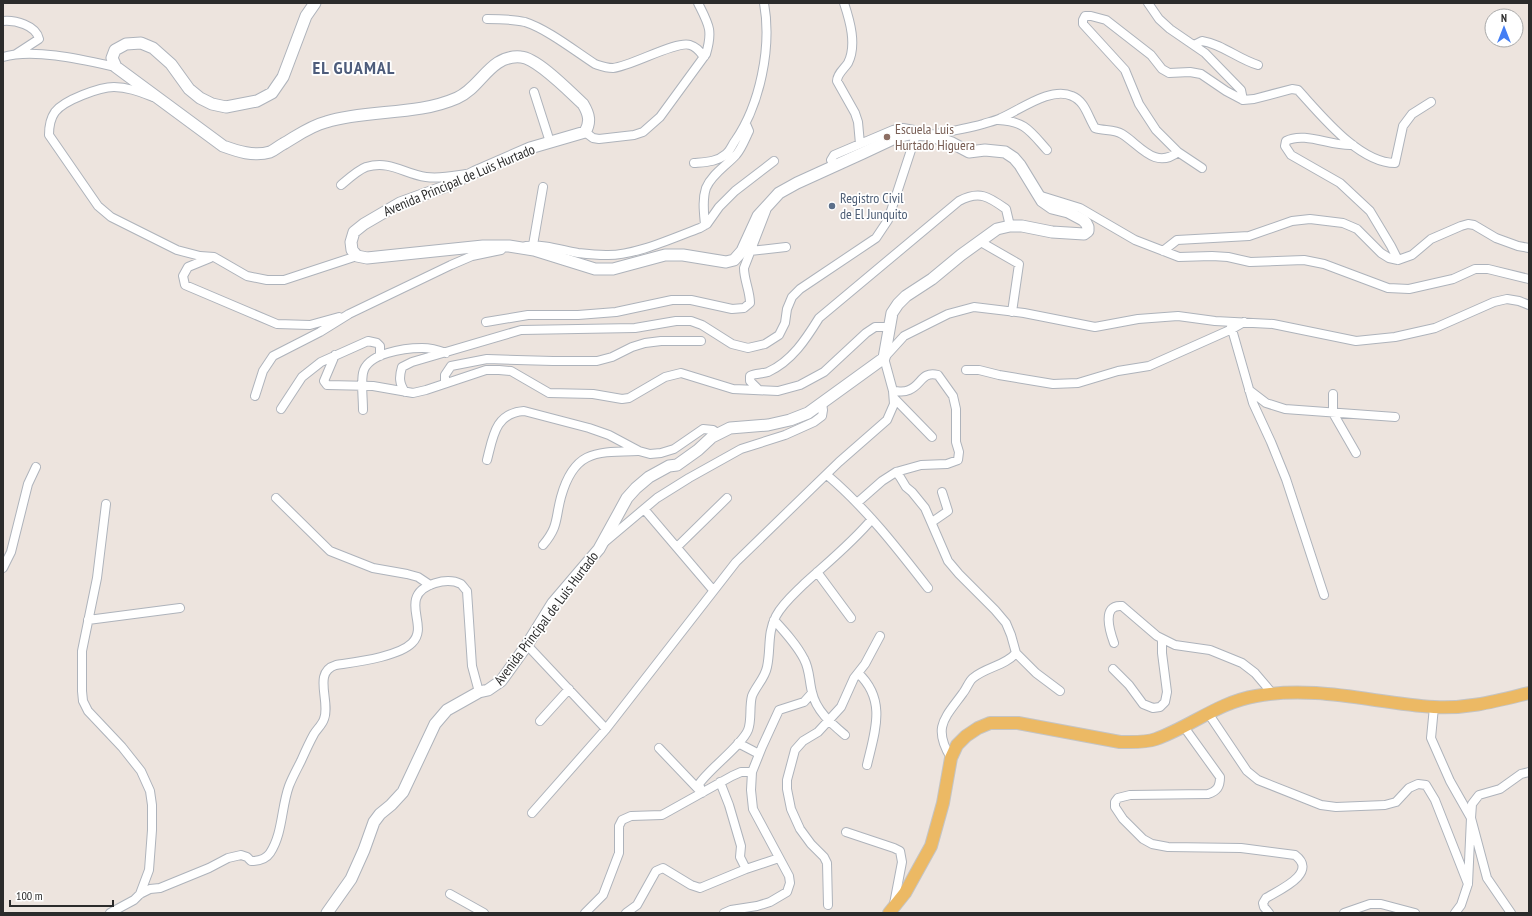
<svg xmlns="http://www.w3.org/2000/svg" width="1532" height="916" viewBox="0 0 1532 916" font-family="'PT Sans Narrow',sans-serif">
	<style>
		.lines { fill: none; stroke-linecap: round; stroke-linejoin: round }
		.street-casing { stroke: #aeb3bb; stroke-width: 10 }
		.secondary-casing { stroke: #aeb3bb; stroke-width: 13 }
		.primary-casing { stroke: #c4c4c4; stroke-width: 14 }
		.street { stroke: #fff; stroke-width: 8 }
		.secondary { stroke: #fff; stroke-width: 11 }
		.primary { stroke: #ecb964; stroke-width: 12 }
		.education-dot { fill: #8d6e63; stroke: #fff; stroke-width: 1.5 }
		.service-dot { fill: #5c6f8a; stroke: #fff; stroke-width: 1.5 }
		.labels { text-anchor: middle; dominant-baseline: central; stroke-width: 3.5; stroke-linejoin: round; paint-order: stroke }
		.education-label { font-size: 14px; fill: #785e54; stroke: #fff; text-anchor: start }
		.street-label { font-size: 14px; fill: #2b2b2b; stroke: #fff }
		.service-label { font-size: 14px; fill: #4e5e75; stroke: #fff; text-anchor: start }
		.district-label { font-size: 18px; font-weight: bold; letter-spacing: 1px; fill: #4d5c7b; stroke: #fff }
	</style>
	<rect width="100%" height="100%" fill="#ede4de"/>
	<g class="lines">
		<defs>
			<path id="street" d="M844 3C850 21 857 45 848 63 844 69 837 74 837 81L855 113 858 122 860 144
				M1148 3 1159 19 1170 29 1205 53 1241 90 1243 100
				M487 19C499 19 513 19 525 22 547 29 575 51 595 64 601 66 606 68 613 68 632 66 677 40 690 45 697 47 700 52 704 57
				M3 21C15 20 36 25 39 39L16 54
				M1194 45 1202 41C1222 44 1238 59 1258 65
				M3 57C34 48 84 60 116 67
				M534 92 550 142
				M153 97C140 92 128 87 114 87 100 87 64 100 55 112 50 119 49 127 49 135L98 206 111 217 177 250 200 256 214 257 247 276 267 280H284L357 256
				M998 120C1025 121 1030 131 1047 150
				M585 132 593 138 599 139 634 135 643 132 660 117 706 54C713 30 709 25 698 3
				M929 135C947 132 966 129 983 124 989 122 995 121 1001 118 1020 110 1051 86 1072 96 1085 101 1088 117 1095 128 1103 131 1114 129 1122 134 1140 145 1155 170 1178 152
				M1353 145C1332 147 1305 131 1286 141L1285 146 1291 155 1340 183 1370 211 1391 246 1398 260
				M694 163C706 162 717 162 726 154 730 151 732 145 735 141 760 105 772 47 764 3
				M1202 168 1178 152 1156 130 1139 104 1125 70 1083 24V20L1085 16H1091L1106 20 1151 55 1162 69 1169 73 1190 72 1201 74 1226 91 1243 100 1254 99 1292 89 1298 90C1321 115 1359 163 1395 163L1403 126 1412 114 1431 102
				M341 185C348 179 358 170 366 167 391 160 404 174 426 177 440 179 453 176 466 174
				M1038 195 1080 208 1135 240 1179 257 1212 256 1228 257 1250 262 1304 260 1324 264 1388 288 1409 289 1453 279 1475 269H1488L1529 279
				M705 225C704 213 702 200 706 188 712 174 726 166 736 155 742 148 745 139 749 131L746 124
				M979 241 1019 264 1012 312
				M533 245 543 187
				M526 246C544 244 561 250 578 253 587 254 597 255 606 255 634 256 673 238 700 228L707 224 719 207 735 191 774 161
				M750 251 786 247
				M1163 251 1177 240 1249 236 1292 221 1310 219 1343 223 1357 229 1381 253 1389 258 1398 260 1412 255 1431 239 1461 226 1468 224 1474 225 1496 238 1518 246 1529 248
				M210 258 188 267 183 276 185 285 277 324 310 325 339 317
				M486 322 528 315H578L616 312 672 300H691L732 309 744 308 750 303C750 291 744 280 744 268L766 211
				M1231 326 1253 403 1271 442 1286 479 1324 595
				M335 355 324 381 327 385 373 386 413 393 426 390 486 370H499L511 371 549 393 593 394 622 399 629 398 665 377 681 373 733 389 778 391 800 385 824 372 866 333 875 327H888
				M966 370H979L999 375 1053 384 1078 383 1118 371 1149 366 1232 329 1244 322
				M445 383V375L451 366 487 359 553 361H597L612 357 632 347 645 343 661 341H701
				M759 390 750 381V376C755 373 762 374 768 372 792 361 806 339 819 318L959 201C980 190 989 197 1006 209L1010 226
				M1249 390 1266 403 1285 409 1395 417
				M405 392C399 383 399 377 402 367L412 362 521 330 635 328 676 321H691L702 325 732 344 748 348 765 344 779 335 785 323 787 309 792 297 800 289 876 238 888 220 916 135 914 130 903 128 893 130 834 155 831 160 834 166
				M1333 394V413L1356 453
				M255 396 263 371 273 356 320 332 349 314 451 265 472 256 501 250
				M894 398 932 437
				M281 409 302 377 321 362 368 341 377 343 380 346V356
				M363 410C363 398 361 384 363 373 367 353 405 348 422 348 430 348 438 350 446 353
				M487 460C493 437 495 413 524 411L589 428 609 435 639 451 650 454 661 453 674 449 703 429 713 430 719 434
				M896 472 900 477 906 487 912 492 925 508 948 561 959 574 995 610 1006 623 1011 635 1016 653 1036 673 1060 691
				M827 475C866 508 897 548 928 588
				M276 498 330 551 373 568 407 574 418 577 430 585
				M857 503 882 481 896 472 921 465 947 464 958 460 959 452 956 442V409L953 396 938 375C921 371 922 385 909 390 903 393 898 391 893 391
				M106 504 97 578 82 651V691L83 701 88 711 122 747 141 771 150 791 152 805V830L149 870 140 894
				M644 509 713 590
				M932 522 948 511 942 492
				M606 541 657 498 689 478 741 449 785 435 814 422 822 416 823 410 822 404
				M543 545C559 526 555 519 561 497 574 450 596 452 638 451
				M677 547 727 498
				M3 568 11 552 28 484 36 467
				M817 572 851 618
				M88 620 180 608
				M774 620C785 632 797 645 804 659 810 670 809 681 812 692 816 711 832 724 845 735
				M1114 643C1110 632 1101 604 1122 606L1157 636 1175 645 1210 650 1242 663 1255 673 1272 693
				M527 645 606 729
				M1113 669 1129 685 1143 704 1153 708 1160 707 1165 702 1167 692 1162 653V639
				M858 673C887 700 875 731 867 765
				M1434 707 1431 738 1450 781 1471 818 1468 884 1461 905 1455 913
				M1208 713 1247 771 1258 780 1321 805 1336 807 1385 805 1396 802 1409 788 1418 784 1426 785 1435 800 1468 884
				M540 721 569 689
				M1184 727 1220 777C1220 787 1217 791 1208 794L1130 795 1118 798 1115 802V807L1123 819 1143 839 1152 844 1168 847 1241 848 1295 855C1319 873 1279 890 1266 898L1263 903 1264 907 1269 913
				M738 743 759 754
				M659 748 700 791
				M951 758C932 727 945 718 963 693 967 688 969 681 973 678 986 667 1005 666 1016 653
				M720 782 729 805 741 846 740 857 746 869
				M702 793 699 784C710 768 742 745 748 730 752 720 749 707 752 696 756 686 765 678 767 667 771 649 767 633 776 616 783 603 794 594 804 584 827 563 852 543 872 519
				M532 813 606 729 736 562 839 462 887 420 894 404 893 391 884 358 904 336 948 314 974 307 1024 313 1095 327 1138 319 1178 316 1215 321 1273 324 1356 341 1395 337 1435 328 1494 302 1507 299 1519 301 1529 305
				M846 832 894 848 900 851 902 862 894 904
				M450 894 484 913
				M828 905 827 863 824 857 811 844 800 829 791 809 787 789V780L795 750 803 741 818 732 841 707 854 678 865 664 880 636
				M110 913 134 900 140 894 150 889 160 888 209 868 228 858 241 855 247 857 251 861C259 861 266 859 270 853 283 833 281 808 289 786 292 778 297 769 301 761 305 752 309 743 314 734 317 729 322 725 324 719 331 702 312 672 336 665 355 662 398 657 412 643 425 630 412 614 416 599 420 584 447 577 461 584 463 586 465 589 467 591L472 666 479 692
				M585 913 603 895 619 853V826L622 820 631 816 662 815 732 776 741 772H752
				M626 913 637 905 656 871 663 868 691 885 700 888 746 869 779 858
				M724 913 731 910 757 906 770 902 787 892 790 883 789 876 753 809 751 790 752 772 762 747 779 710 804 702 812 693
				M1344 913 1370 904H1381L1415 913
				M1511 913 1487 878 1471 818 1472 804 1479 795 1500 789 1521 774 1529 772"/>
			<path id="secondary" d="M315 3 306 16 283 77 272 93 257 101 226 107 212 104 200 98 189 89 171 64 153 48 141 43 126 44 115 50 112 58 116 67 223 146C237 151 254 157 270 152 275 150 279 146 283 144 297 136 310 126 326 122 369 109 416 116 457 98 481 88 490 54 521 57 537 58 570 92 583 104 589 114 591 122 585 132L530 148 475 172 447 186 400 203 364 224 354 232 351 242 352 250 357 256 367 258 483 246H509L534 250 595 269H613L665 255H683L726 262 734 260 742 251 758 216 779 193 797 183 863 153 897 137 910 134 928 135 952 143 969 152 985 150 1005 152 1014 158 1020 165 1042 201 1052 208 1068 212 1083 220 1086 223 1088 227V231L1084 234 1052 232 1022 226H1010L997 229 961 255 932 279 906 296 898 304 892 313 884 358 808 413 790 420 768 425 730 428 712 437 698 450 677 465 669 466 649 477 636 488 627 498 599 549 553 603 527 645 501 681 488 690 479 692 447 710 435 724 403 792 391 805 380 814 374 822 364 850 351 879 327 913"/>
			<path id="primary" d="M889 913 905 893 931 846 943 803 951 758 957 745 966 736 978 728 990 723H1018L1120 742C1131 742 1145 743 1156 739 1190 727 1219 702 1256 696 1316 685 1374 703 1434 707 1468 709 1496 701 1529 693"/>
		</defs>
		<use href="#street" class="street-casing"/>
		<use href="#secondary" class="secondary-casing"/>
		<use href="#primary" class="primary-casing"/>
		<use href="#street" class="street"/>
		<use href="#secondary" class="secondary"/>
		<use href="#primary" class="primary"/>
	</g>
	<circle class="education-dot" cx="887" cy="137" r="4"/>
	<circle class="service-dot" cx="832" cy="206" r="4"/>
	<g class="labels">
		<g class="education-label">
			<text x="895" y="129">Escuela Luis<tspan x="895" dy="16">Hurtado Higuera</tspan></text>
		</g>
		<g class="street-label">
			<text transform="translate(459 180) rotate(-23)">Avenida Principal de Luis Hurtado</text>
			<text transform="translate(546 618) rotate(-53)">Avenida Principal de Luis Hurtado</text>
		</g>
		<g class="service-label">
			<text x="840" y="198">Registro Civil<tspan x="840" dy="16">de El Junquito</tspan></text>
		</g>
		<g class="district-label">
			<text x="354" y="67">EL GUAMAL</text>
		</g>
	</g>
	<rect width="1532" height="916" fill="none" stroke="#2b2b2b" stroke-width="8"/>
	<g transform="translate(1504 28)"><circle r="19" fill="#ffffff" stroke="#aaaaaa"/>
	<path d="M0-3L7 15L0 10L-7 15Z" fill="#447ef4"/>
	<text y="-6" font-size="11" font-weight="bold" text-anchor="middle" fill="#2b2b2b">N</text>
	</g>
	<path d="M10 900v6h103v-6" fill="none" stroke="#2b2b2b" stroke-width="2"/>
	<text x="16" y="900" font-size="12" fill="#2b2b2b" stroke="#ffffff" stroke-width="3" paint-order="stroke">100 m</text>
</svg>
